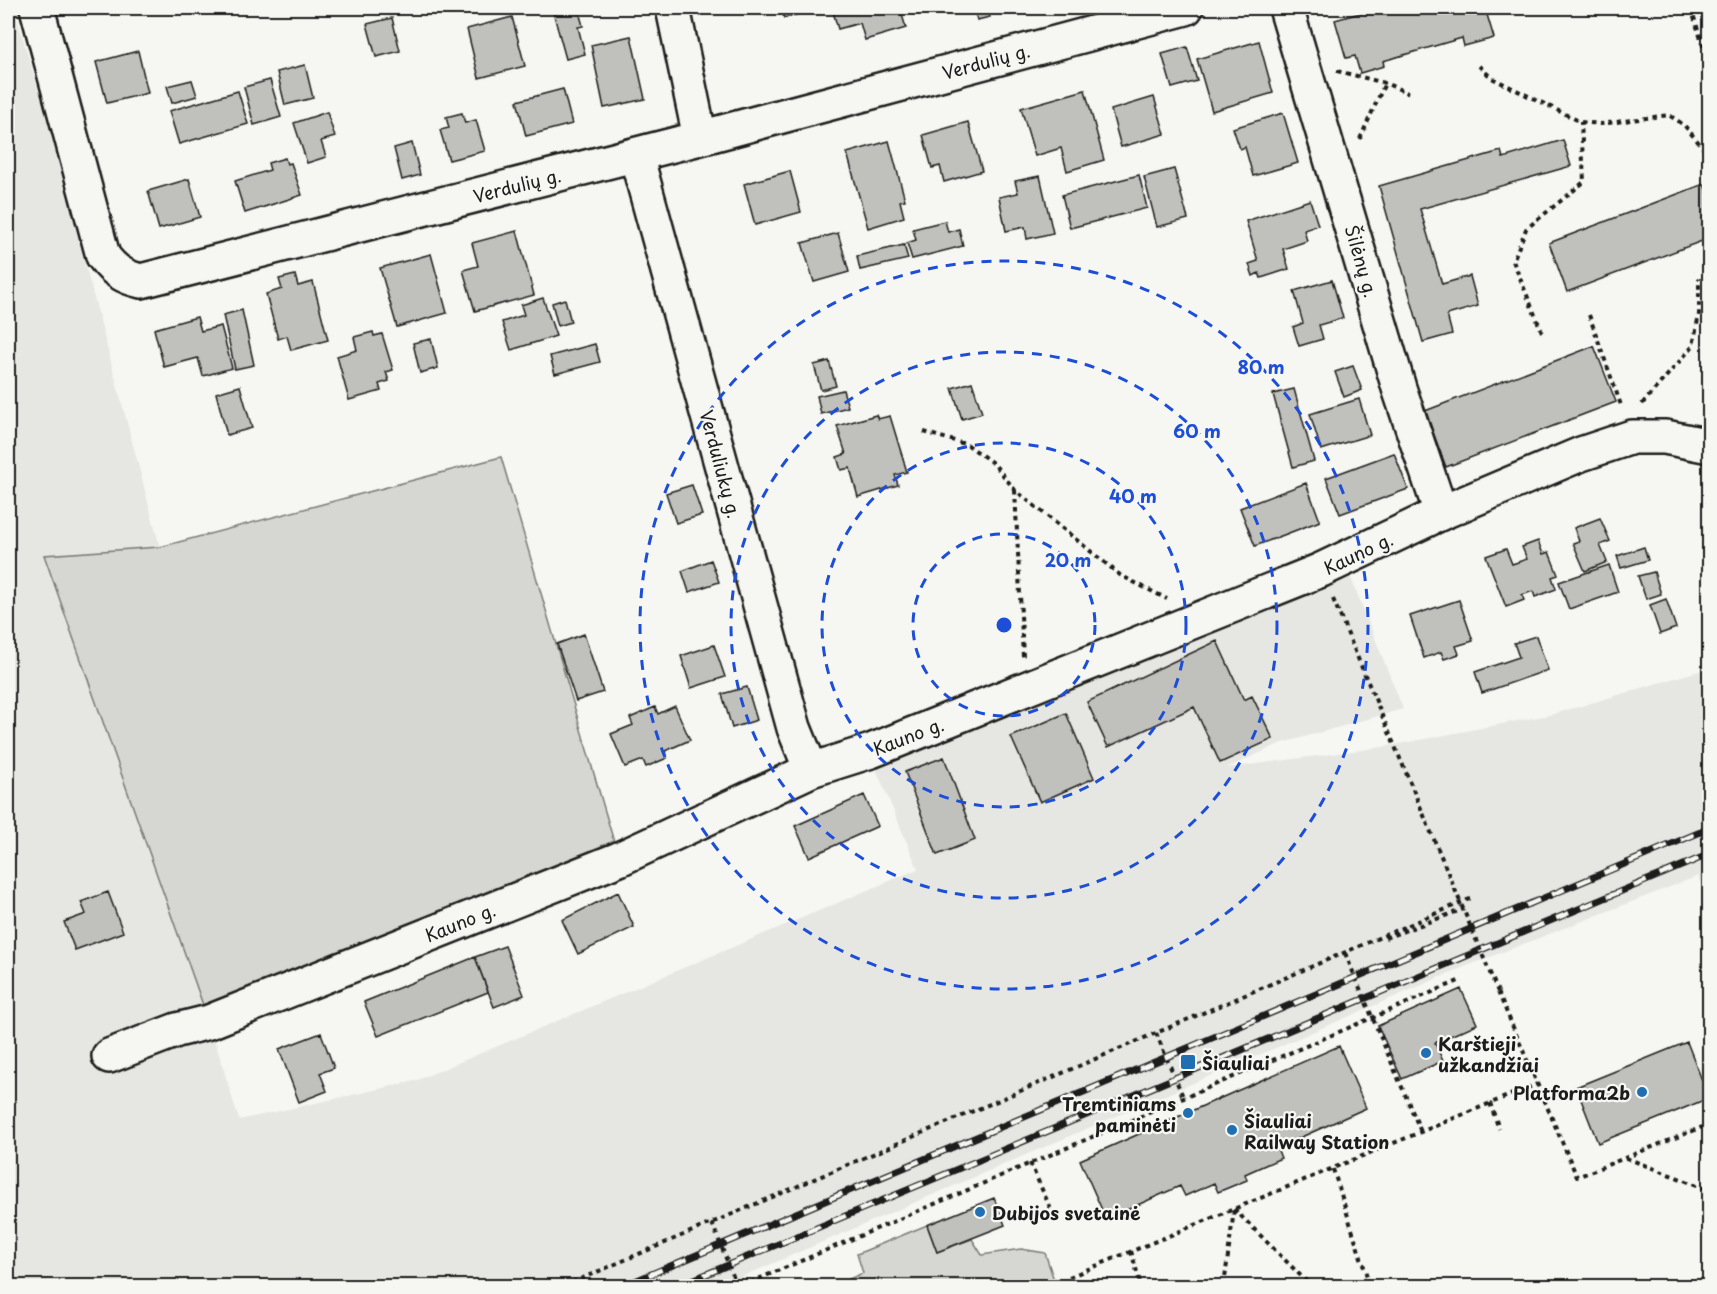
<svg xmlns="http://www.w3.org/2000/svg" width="1717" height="1294" viewBox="0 0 1717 1294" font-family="'Playpen Sans',sans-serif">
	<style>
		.built { fill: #e6e6e2 }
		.green { fill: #d6d6d2; stroke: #797977; stroke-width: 1.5 }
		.building { fill: #c0c0bd; stroke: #1c1c1c; stroke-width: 1.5 }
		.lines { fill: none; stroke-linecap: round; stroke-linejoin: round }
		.minor-casing { stroke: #1c1c1c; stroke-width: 38 }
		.path { stroke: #1c1c1c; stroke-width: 4; stroke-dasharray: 4.5 4.5; stroke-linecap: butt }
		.minor { stroke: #f6f6f2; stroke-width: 33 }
		.rail-casing { stroke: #1c1c1c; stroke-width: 7 }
		.rail { stroke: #f6f6f2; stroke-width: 4.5; stroke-dasharray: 14; stroke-linecap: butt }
		.path-bridge { stroke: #1c1c1c; stroke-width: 4; stroke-dasharray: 4.5 4.5; stroke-linecap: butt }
		.ring { fill: none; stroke: #1d4ed8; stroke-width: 3; stroke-dasharray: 10 8 }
		.poi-dot { fill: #1f6fb2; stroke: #f6f6f2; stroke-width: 2 }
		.labels { text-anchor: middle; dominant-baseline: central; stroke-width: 4.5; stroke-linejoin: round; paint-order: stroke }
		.street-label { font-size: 18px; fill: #1c1c1c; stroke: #f6f6f2 }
		.poi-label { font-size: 18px; font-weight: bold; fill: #1c1c1c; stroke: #f6f6f2; text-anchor: start }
		.centre { fill: #1d4ed8; stroke: #f6f6f2; stroke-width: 3 }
		.ring-label { font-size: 18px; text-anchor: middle; font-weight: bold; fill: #1d4ed8; stroke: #f6f6f2; stroke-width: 4.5; stroke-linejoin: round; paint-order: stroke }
	</style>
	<rect width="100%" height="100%" fill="#f6f6f2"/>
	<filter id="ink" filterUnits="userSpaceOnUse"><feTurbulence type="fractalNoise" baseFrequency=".0167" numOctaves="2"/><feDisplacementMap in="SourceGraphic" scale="12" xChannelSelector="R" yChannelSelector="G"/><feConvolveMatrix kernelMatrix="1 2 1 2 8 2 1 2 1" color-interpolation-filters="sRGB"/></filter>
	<g filter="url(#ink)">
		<path class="built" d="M8 8H14L46 117 160 547 45 555 209 1022 239 1120 415 1081 918 869 876 769 1351 578 1403 709 1279 744 1227 768 1383 747 1554 714 1709 668V894L1706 896 1698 876 1464 967 720 1286H8Z"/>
		<path class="green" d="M501 457 619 859 209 1022 44 555 160 547Z
			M927 1225 937 1252 972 1239 982 1255 1021 1249 1045 1253 1056 1286H833L863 1273 857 1254Z"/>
		<path class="building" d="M552 8H578L583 26 578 27 585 54 566 59Z
			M781 8H822L784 18Z
			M832 8H900L906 28 865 40 860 23 838 29Z
			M956 8H987L990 17 977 20 974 9 958 14Z
			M1378 8H1485L1494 38 1464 46 1462 38 1383 61 1384 66 1360 73 1355 56 1346 58 1335 20Z
			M512 17 525 66 479 78 467 29Z
			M392 18 400 51 376 57 367 24Z
			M631 36 645 99 604 108 591 45Z
			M1259 41 1273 93 1212 111 1197 59Z
			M1187 47 1197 81 1172 88 1162 54Z
			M138 51 148 93 107 103 96 62Z
			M305 65 313 98 285 105 277 72Z
			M192 80 197 96 172 103 167 86Z
			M270 80 281 117 254 125 244 87Z
			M563 89 572 124 526 136 517 101Z
			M1085 90 1104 160 1067 171 1061 148 1035 156 1021 108Z
			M238 91 248 124 179 144 169 111Z
			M1154 97 1165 134 1121 147 1111 110Z
			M327 112 335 137 321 141 326 157 307 163 294 123Z
			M462 113 465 123 476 120 485 151 449 160 440 130 449 128 446 117Z
			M1283 113 1298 163 1253 176 1245 147 1240 149 1233 128Z
			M968 122 982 171 944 182 940 166 932 168 923 135Z
			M1563 140 1571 166 1420 209 1442 284 1470 276 1478 306 1447 315 1452 334 1423 342 1379 186 1501 151 1503 158Z
			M889 141 905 200 900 201 904 217 868 228 847 153Z
			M412 143 420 175 402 180 394 148Z
			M285 158 287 164 291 163 302 195 245 213 235 181 270 170 268 163Z
			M1174 169 1188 219 1157 227 1144 177Z
			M790 171 801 212 755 225 744 184Z
			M1139 175 1147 208 1070 228 1062 195Z
			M1040 176 1053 233 1027 239 1025 227 1006 231 999 197 1018 193 1015 181Z
			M189 179 200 217 159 229 148 191Z
			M1704 184 1710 199V238L1567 292 1549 243Z
			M1310 200 1318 225 1304 230 1307 241 1283 249 1289 269 1261 278 1259 273 1253 276 1249 264 1258 261 1246 221Z
			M945 221 948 232 959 229 963 246 912 259 907 243 916 240 913 229Z
			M517 231 534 295 475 311 463 270 478 266 472 243Z
			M838 233 849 272 814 282 802 243Z
			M904 245 908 259 860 270 857 256Z
			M431 254 447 313 397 327 380 268Z
			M295 275 298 286 313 282 328 340 291 350 287 336 278 339 266 294 282 289 279 279Z
			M1332 280 1343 318 1319 325 1323 339 1299 346 1293 327 1303 323 1294 291Z
			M543 298 556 336 511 350 502 322 524 315 521 305Z
			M565 299 571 322 558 326 552 303Z
			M242 310 254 365 235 369 223 315Z
			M197 317 201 331 221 326 232 368 203 376 198 358 164 367 154 329Z
			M373 332 374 336 382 334 393 370 386 372 389 381 379 384 381 391 349 400 337 356 357 350 354 337Z
			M431 339 438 368 420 373 413 343Z
			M595 344 600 362 555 374 550 356Z
			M1594 346 1616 402 1446 467 1425 411Z
			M829 361 836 386 821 390 814 365Z
			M1353 366 1362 390 1344 397 1335 372Z
			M972 382 982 413 962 419 952 388Z
			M240 386 252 428 227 435 216 393Z
			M1294 389 1314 461 1293 467 1273 394Z
			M843 390 848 407 821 414 817 396Z
			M1359 399 1370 435 1321 450 1310 414Z
			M876 415 878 419 890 416 907 472 895 475 898 485 858 497 850 468 841 470 837 457 846 454 837 426Z
			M1394 453 1408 489 1340 514 1326 478Z
			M1306 483 1320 521 1255 546 1240 508Z
			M692 485 702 515 676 523 666 493Z
			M1600 518 1610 541 1600 545 1607 562 1585 571 1573 543 1579 541 1574 528Z
			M1538 541 1543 554 1549 552 1558 575 1552 577 1556 589 1535 597 1533 591 1522 595 1524 600 1506 607 1486 556 1506 549 1512 564 1527 559 1522 547Z
			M1644 547 1648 560 1621 568 1617 556Z
			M711 560 719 582 689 592 682 571Z
			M1609 565 1618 592 1569 609 1559 582Z
			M1654 572 1661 594 1646 599 1638 576Z
			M1666 599 1676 628 1660 634 1650 605Z
			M1459 600 1473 641 1456 646 1459 654 1444 659 1441 652 1424 658 1410 616Z
			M584 634 603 692 576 701 557 644Z
			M1536 636 1548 670 1482 693 1475 672 1519 657 1514 643Z
			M1217 641 1244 700 1252 696 1273 739 1220 763 1194 707 1108 747 1087 702Z
			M714 645 725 677 691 688 681 656Z
			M747 687 757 720 732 728 722 694Z
			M675 706 690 740 665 751 667 758 646 767 643 760 625 767 611 734 633 725 630 718 655 707 658 714Z
			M1066 713 1094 778 1040 802 1011 737Z
			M944 757 975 840 937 855 905 772Z
			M864 795 878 826 809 857 795 826Z
			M108 892 123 932 75 950 64 922 86 914 81 902Z
			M618 892 634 927 578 954 562 920Z
			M505 946 524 995 494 1007 475 957Z
			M475 957 488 992 378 1036 364 1002Z
			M1461 989 1477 1024 1435 1043 1443 1061 1402 1079 1378 1026Z
			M321 1033 334 1068 320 1073 327 1091 299 1102 279 1049Z
			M1687 1042 1709 1098 1598 1143 1576 1087Z
			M1339 1046 1366 1108 1277 1148 1281 1158 1245 1174 1247 1180 1218 1192 1214 1183 1185 1196 1180 1186 1106 1219 1080 1160Z
			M994 1198 1005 1225 937 1252 927 1225Z"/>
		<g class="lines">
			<defs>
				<path id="minor" d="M37 8 103 256C114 271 124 277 141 281L700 138 1186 8
					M673 8 700 138
					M1286 8 1399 388 1441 513
					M636 155 794 728 811 770
					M109 1056 177 1030 209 1022 619 859 811 770 871 751 1321 570 1441 513 1581 454 1632 437H1665L1710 446"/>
			</defs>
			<use href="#minor" class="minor-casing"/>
			<path class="path" d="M1691 8 1710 67
				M1479 66 1492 78 1581 122 1601 124 1669 115 1684 125 1710 156
				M1337 71 1385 83 1408 93
				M1360 139 1385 83
				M1589 315 1622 408
				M1542 332 1513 261 1526 229 1584 182 1581 122
				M1642 404 1693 346 1699 314V278
				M924 432 968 445 994 464 1015 490 1120 575 1167 599
				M1015 490 1023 657
				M1333 599 1378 706
				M1385 938 1464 909
				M1345 953 1421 1132
				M1498 992 1577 1177 1710 1124
				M1156 1033 1184 1099
				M1490 1103 1499 1129
				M1626 1158 1710 1190
				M1030 1163 1054 1216
				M1333 1169 1370 1286
				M1234 1209 1311 1286
				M712 1223 737 1286
				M1131 1251 1141 1286
				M1069 1277 1537 1084
				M564 1286 1472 898
				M742 1286 1461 980
				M1224 1286 1234 1210
				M1701 1286 1710 1268"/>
			<use href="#minor" class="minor"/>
			<defs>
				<path id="rail" d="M623 1286 1710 828
					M678 1286 1710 854"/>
			</defs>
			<use href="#rail" class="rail-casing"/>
			<use href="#rail" class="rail"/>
			<path class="path-bridge" d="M1378 706 1498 992"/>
		</g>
	</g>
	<g class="ring">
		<circle cx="1004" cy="625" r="91"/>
		<circle cx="1004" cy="625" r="182"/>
		<circle cx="1004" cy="625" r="273"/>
		<circle cx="1004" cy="625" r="364"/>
	</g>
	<g class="poi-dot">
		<circle cx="1426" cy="1053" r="6"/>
		<rect x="1180" y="1054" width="16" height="16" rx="3"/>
		<circle cx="1642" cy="1092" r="6"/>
		<circle cx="1188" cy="1113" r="6"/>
		<circle cx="1232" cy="1130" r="6"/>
		<circle cx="980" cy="1212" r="6"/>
	</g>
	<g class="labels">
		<g class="street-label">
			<text transform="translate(986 61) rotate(-15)">Verdulių g.</text>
			<text transform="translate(517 185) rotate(-14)">Verdulių g.</text>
			<text transform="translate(1362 261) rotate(74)">Šilėnų g.</text>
			<text transform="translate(721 464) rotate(75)">Verduliukų g.</text>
			<text transform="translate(1358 553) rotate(-25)">Kauno g.</text>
			<text transform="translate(908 736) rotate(-21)">Kauno g.</text>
			<text transform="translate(460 922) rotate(-22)">Kauno g.</text>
		</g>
		<g class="poi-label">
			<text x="1438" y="1043">Karštieji<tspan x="1438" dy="21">užkandžiai</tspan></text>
			<text x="1202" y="1062">Šiauliai</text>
			<text x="1630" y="1092" text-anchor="end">Platforma2b</text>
			<text x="1176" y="1103" text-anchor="end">Tremtiniams<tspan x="1176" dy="21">paminėti</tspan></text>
			<text x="1244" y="1120">Šiauliai<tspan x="1244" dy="21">Railway Station</tspan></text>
			<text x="992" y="1212">Dubijos svetainė</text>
		</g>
	</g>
	<circle cx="1004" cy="625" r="9" class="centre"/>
	<g class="ring-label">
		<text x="1261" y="374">80 m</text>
		<text x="1197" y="438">60 m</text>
		<text x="1133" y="503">40 m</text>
		<text x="1068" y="567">20 m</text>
	</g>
	<rect width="1717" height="1294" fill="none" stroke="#f6f6f2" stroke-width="30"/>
	<rect x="15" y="15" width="1687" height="1264" fill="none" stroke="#1c1c1c" stroke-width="2" filter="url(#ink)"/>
</svg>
